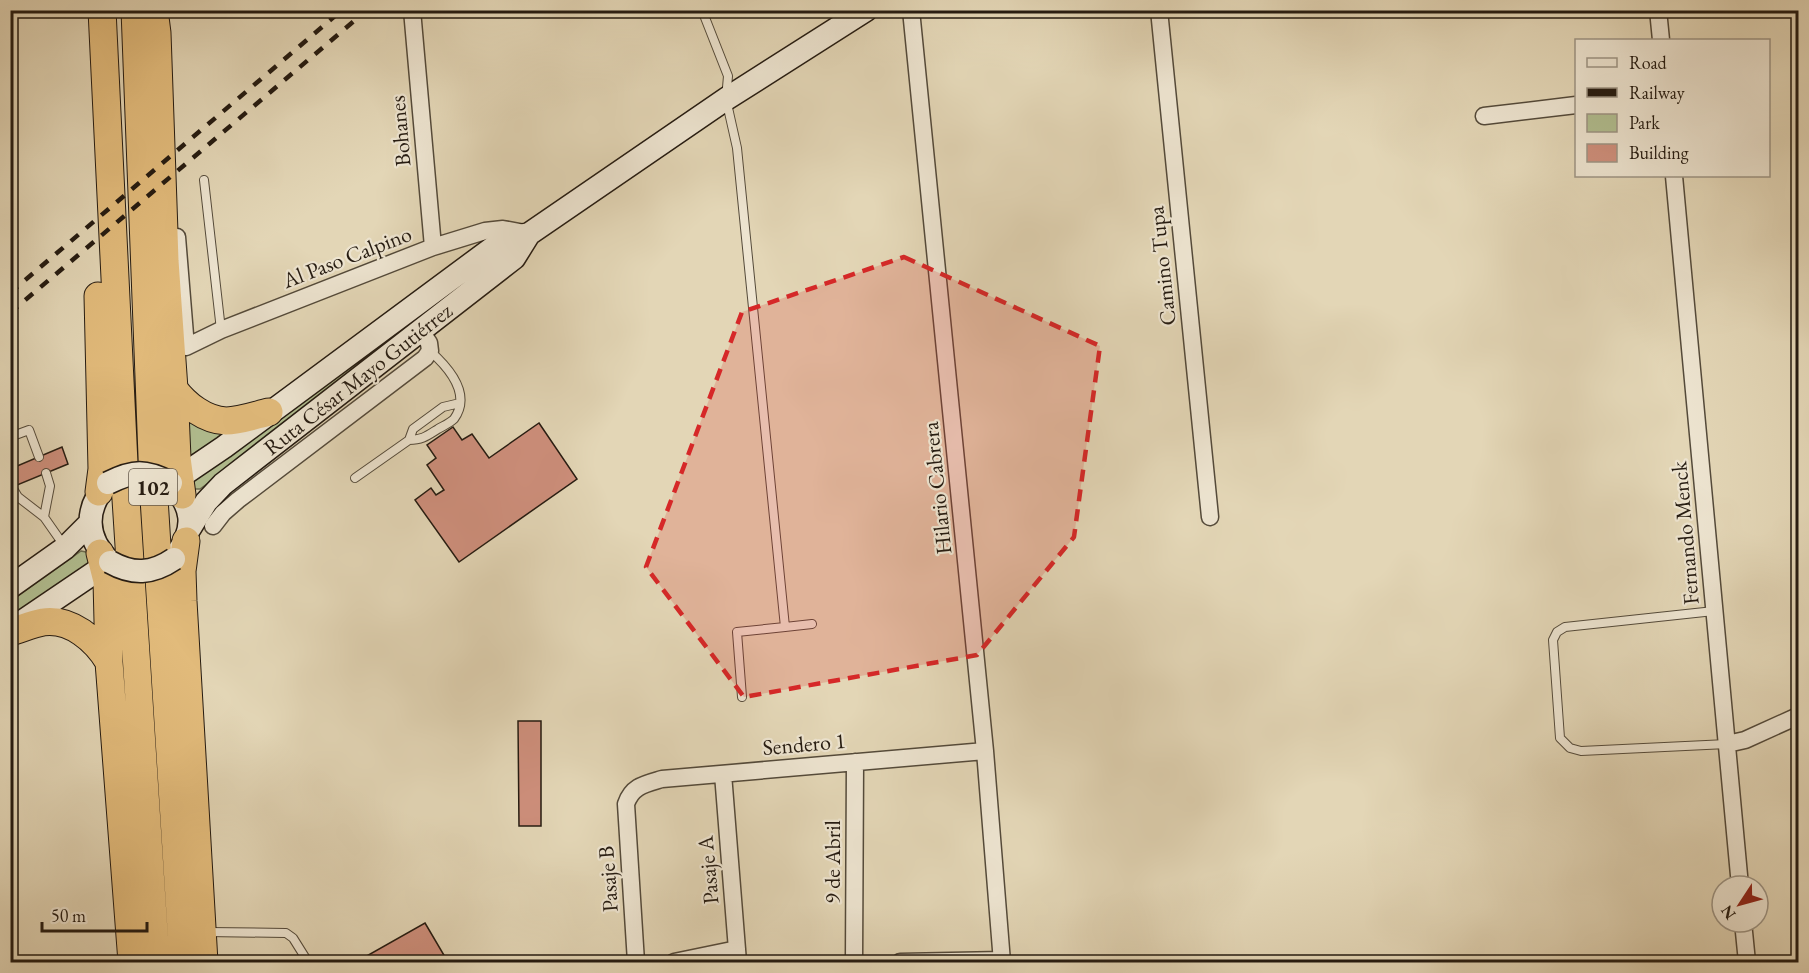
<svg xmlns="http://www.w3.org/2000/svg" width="1809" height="973" viewBox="0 0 1809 973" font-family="'EB Garamond',serif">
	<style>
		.green { fill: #b1be90; stroke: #6b6c50; stroke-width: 1.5 }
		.building { fill: #ce8f7c; stroke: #251b11; stroke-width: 1.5 }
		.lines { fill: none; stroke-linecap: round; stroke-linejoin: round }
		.service-casing { stroke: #544a3a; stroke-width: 10 }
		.minor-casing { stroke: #544a3a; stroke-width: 19 }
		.secondary-casing { stroke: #251b11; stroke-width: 25 }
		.trunk-casing { stroke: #251b11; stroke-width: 29 }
		.service { stroke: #ede4d0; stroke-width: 8 }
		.minor { stroke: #ede4d0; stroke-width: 16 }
		.secondary { stroke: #ede4d0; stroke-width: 22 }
		.trunk { stroke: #e2bb7b; stroke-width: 27 }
		.rail { stroke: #251b11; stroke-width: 4.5; stroke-dasharray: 10 10; stroke-linecap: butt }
		.secondary-bridge-casing { stroke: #251b11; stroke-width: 25; stroke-linecap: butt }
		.secondary-bridge { stroke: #ede4d0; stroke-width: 22 }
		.marked { fill: #d62828; fill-opacity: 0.2; stroke: #d62828; stroke-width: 4.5; stroke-dasharray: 12 8; stroke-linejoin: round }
		.labels { text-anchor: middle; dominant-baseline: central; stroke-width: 4.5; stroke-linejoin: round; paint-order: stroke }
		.shield { fill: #ede4d0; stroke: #61574a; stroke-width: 1.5 }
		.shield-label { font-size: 21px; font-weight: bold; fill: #251b11 }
		.street-label { font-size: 22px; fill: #251b11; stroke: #ede4d0 }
	</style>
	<rect width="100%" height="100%" fill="#e3d6b6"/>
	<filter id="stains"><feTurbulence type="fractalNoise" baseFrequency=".00333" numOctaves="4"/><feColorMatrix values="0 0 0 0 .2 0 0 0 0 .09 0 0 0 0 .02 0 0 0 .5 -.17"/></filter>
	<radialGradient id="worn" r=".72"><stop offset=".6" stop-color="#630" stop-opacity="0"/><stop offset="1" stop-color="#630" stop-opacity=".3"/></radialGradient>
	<path class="green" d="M395 337 317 404 200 489H193L190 479Z
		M184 414 225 434 187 458Z
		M81 551 86 552 95 564 11 617V601Z"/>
	<path class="building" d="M539 423 577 479 459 562 415 500 431 488 436 495 444 490 427 465 436 458 427 445 453 427 462 440 472 434 489 458Z
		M62 447 68 464 10 488V469Z
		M518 721H541V826H519Z
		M425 923 448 962H356Z"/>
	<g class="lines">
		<defs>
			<path id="service" d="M702 10 728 76 726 99 737 148 785 627 812 624
				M204 180 221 330
				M10 437 29 430 39 457
				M409 440C422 440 427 436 438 429 443 426 450 423 454 419 472 394 448 367 430 351
				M355 478 409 440 413 429 443 407 460 403
				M12 487 18 497 44 517 65 547
				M44 517 50 486 46 473
				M1714 611 1565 627 1557 632 1553 640 1560 738 1570 748 1581 751 1727 744
				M742 697 737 632 785 627
				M206 932 286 933 293 938 308 962"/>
			<path id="minor" d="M412 10 433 247
				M911 10 985 751 1002 962
				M1159 10 1210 517
				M1658 10 1661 40
				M1484 116 1576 105
				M1674 176 1740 886
				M177 237 186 347 221 330 433 247 485 231 503 229 525 233
				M213 526 223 513 238 500 425 358 430 351 429 343 421 331
				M1727 744 1745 740 1798 716
				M723 774 738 962
				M1743 922 1747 962
				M636 962 626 804C632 786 645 784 662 779L985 751
				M674 962 737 949
				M854 962 855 762
				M900 962 1002 960"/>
			<path id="secondary" d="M190 528 206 502 223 484 514 258 529 234
				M177 554C196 527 193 507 171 483L224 447 502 241 529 234 726 99 866 10
				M10 587 65 548 90 523
				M17 625 110 562C85 538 84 508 108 483"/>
			<path id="trunk" d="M102 10 125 484 156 962
				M135 10 153 482 183 962
				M154 10 157 33 165 261 174 389C186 405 205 420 226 421 240 421 256 415 269 412
				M98 296 102 469 99 492
				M174 389 177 458 182 495
				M186 541 182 571 183 601 204 962
				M100 553 107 581 109 662
				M10 632C21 629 32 624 43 622 71 618 96 640 109 662L132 962"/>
		</defs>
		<use href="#service" class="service-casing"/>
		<use href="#minor" class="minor-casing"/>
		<use href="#secondary" class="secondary-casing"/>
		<use href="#trunk" class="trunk-casing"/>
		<use href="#service" class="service"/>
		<use href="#minor" class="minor"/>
		<use href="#secondary" class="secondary"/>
		<use href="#trunk" class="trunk"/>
		<path class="rail" d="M10 293 342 10
			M10 313 367 10"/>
		<defs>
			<path id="secondary-bridge" d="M108 483C134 470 145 470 171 483
				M110 562C133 575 152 574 174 559"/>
		</defs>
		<use href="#secondary-bridge" class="secondary-bridge-casing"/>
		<use href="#secondary-bridge" class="secondary-bridge"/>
	</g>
	<path class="marked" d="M904 257 1100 346 1074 537 977 655 744 697 646 567 742 312Z"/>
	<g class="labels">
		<rect class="shield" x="129" y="469" width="48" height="36" rx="4.5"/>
		<g class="shield-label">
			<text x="153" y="487">102</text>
		</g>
		<g class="street-label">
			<text transform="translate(400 131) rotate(-95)">Bohanes</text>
			<text transform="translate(347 257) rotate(-21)">Al Paso Calpino</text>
			<text transform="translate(1162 266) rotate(-96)">Camino Tupa</text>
			<text transform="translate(358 379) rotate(-38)">Ruta César Mayo Gutiérrez</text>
			<text transform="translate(937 488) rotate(-96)">Hilario Cabrera</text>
			<text transform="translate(1685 533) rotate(-95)">Fernando Menck</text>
			<text transform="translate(804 744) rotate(-5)">Sendero 1</text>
			<text transform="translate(832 862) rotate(-90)">9 de Abril</text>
			<text transform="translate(708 870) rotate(-95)">Pasaje A</text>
			<text transform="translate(608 879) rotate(-94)">Pasaje B</text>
		</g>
	</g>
	<rect width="1809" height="973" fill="none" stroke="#e3d6b6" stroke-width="36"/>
	<rect x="12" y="12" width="1785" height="949" fill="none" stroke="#251b11" stroke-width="3"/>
	<rect x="18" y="18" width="1773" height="937" fill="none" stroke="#251b11" stroke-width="1.5"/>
	<rect x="1575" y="39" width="195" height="138" fill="#ede4d0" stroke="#9d9484" stroke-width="1.5"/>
	<rect x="1587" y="58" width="30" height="9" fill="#ede4d0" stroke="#9d9484" stroke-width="1.5"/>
	<text x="1629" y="69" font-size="18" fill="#251b11">Road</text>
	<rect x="1587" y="88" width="30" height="9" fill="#251b11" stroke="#9d9484" stroke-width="1.5"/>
	<text x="1629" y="99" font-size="18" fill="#251b11">Railway</text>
	<rect x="1587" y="114" width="30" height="18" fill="#b1be90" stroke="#9d9484" stroke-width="1.5"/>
	<text x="1629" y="129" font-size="18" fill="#251b11">Park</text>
	<rect x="1587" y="144" width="30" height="18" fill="#ce8f7c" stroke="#9d9484" stroke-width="1.5"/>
	<text x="1629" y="159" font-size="18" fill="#251b11">Building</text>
	<g transform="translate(1740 904) rotate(234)"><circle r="28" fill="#ede4d0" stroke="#9d9484" stroke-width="1.5"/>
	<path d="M0-4.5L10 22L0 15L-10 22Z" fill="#8f2418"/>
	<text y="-9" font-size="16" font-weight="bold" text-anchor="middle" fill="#251b11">N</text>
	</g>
	<path d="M42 922v9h105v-9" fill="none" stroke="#251b11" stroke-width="3"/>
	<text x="51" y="922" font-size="18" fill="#251b11" stroke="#ede4d0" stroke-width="4.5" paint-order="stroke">50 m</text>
	<rect width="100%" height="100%" filter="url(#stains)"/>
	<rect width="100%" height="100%" fill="url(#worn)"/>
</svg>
